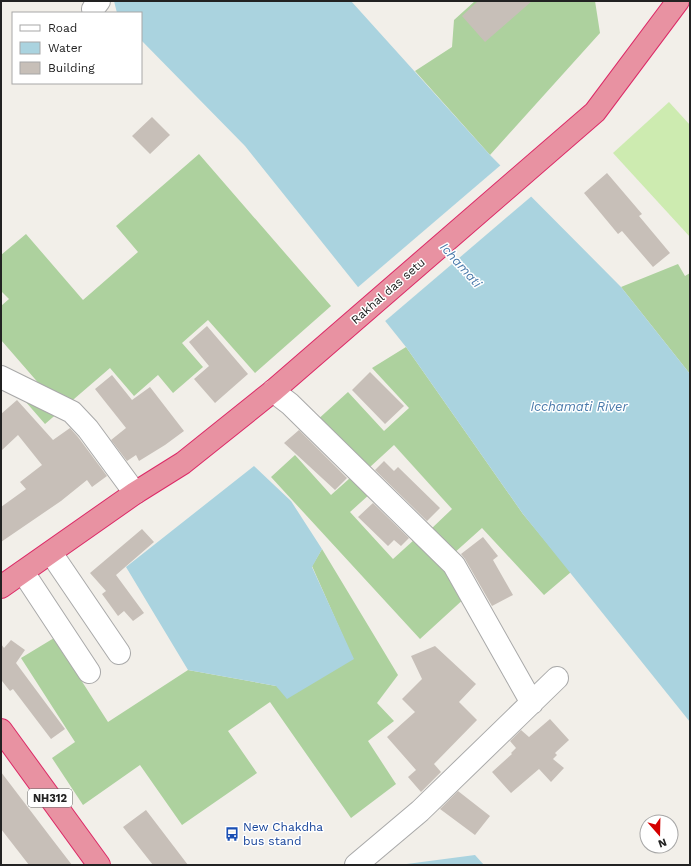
<svg xmlns="http://www.w3.org/2000/svg" width="691" height="866" viewBox="0 0 691 866" font-family="'Work Sans',sans-serif">
	<style>
		.grass { fill: #cdebb0 }
		.forest { fill: #add19e }
		.water { fill: #aad3df }
		.pier { fill: #f2efe9 }
		.building { fill: #c7bfb8 }
		.lines { fill: none; stroke-linecap: round; stroke-linejoin: round }
		.minor-casing { stroke: #a9a9a9; stroke-width: 24 }
		.highway-casing { stroke: #dc2a67; stroke-width: 24 }
		.minor { stroke: #fff; stroke-width: 22 }
		.highway { stroke: #e892a2; stroke-width: 22 }
		.labels { text-anchor: middle; dominant-baseline: central; stroke-width: 3; stroke-linejoin: round; paint-order: stroke }
		.shield { fill: #fff; stroke: #646464; stroke-width: 1 }
		.shield-label { font-size: 11px; font-weight: bold; fill: #222 }
		.street-label { font-size: 12px; fill: #222; stroke: #fff }
		.transit-label { font-size: 12px; fill: #164399; stroke: #fff; text-anchor: start }
		.water-label { font-size: 13px; font-style: italic; fill: #4a7aab; stroke: #fff }
	</style>
	<rect width="100%" height="100%" fill="#f2efe9"/>
	<path class="grass" d="M669 102 690 125V237L613 153Z"/>
	<path class="forest" d="M475 1H595L600 33 490 155 415 71 452 47 454 20Z
		M199 154 331 306 255 373 208 320 182 343 203 367 173 393 158 375 134 396 110 368 45 424 25 401 41 386 1 340V306L9 299 1 291V255L26 234 83 300 138 252 116 226Z
		M678 264 685 276 690 273V374L621 287Z
		M406 347 523 514 571 572 544 595 482 528 453 554 431 529 452 509 394 445 358 478 371 493 350 512 393 559 415 539 467 596 420 639 271 477 295 455 331 495 359 470 315 422 348 392 384 431 409 408 372 368Z
		M322 549 398 675 377 703 394 721 368 741 396 784 351 818 270 702 228 731 257 773 182 825 140 765 83 805 52 758 75 742 21 658 54 638 108 722 188 670 276 686 353 659 312 566Z"/>
	<path class="water" d="M114 1H351L490 155 621 287 690 374V722L523 514 406 347 245 146 141 40V13H117Z
		M254 466 291 501 322 549 312 567 354 659 287 699 276 686 188 670 126 567Z
		M475 855 484 865H399Z"/>
	<path class="pier" d="M502 164 533 195 384 322 357 288Z"/>
	<path class="building" d="M478 1H532L485 42 462 16Z
		M152 117 170 135 150 154 132 136Z
		M607 173 642 214 639 216 670 253 653 267 622 231 618 234 584 193Z
		M207 326 248 374 215 403 194 379 209 366 189 342Z
		M370 372 404 406 385 424 352 390Z
		M112 375 132 400 150 387 184 431 165 445 139 461 136 455 127 461 111 440 126 428 95 389Z
		M17 400 53 440 70 428 78 437 107 476 92 487 87 480 61 501 1 542V507L26 489 20 482 42 465 18 435 1 451V414Z
		M299 430 347 478 335 490 284 443Z
		M384 461 394 471 398 467 440 508 427 521 375 470Z
		M373 503 409 538 401 546 394 540 388 546 358 517Z
		M142 529 154 542 116 575 144 613 133 621 124 611 118 616 102 594 106 591 90 573Z
		M483 537 498 556 493 560 513 595 492 606 465 559 461 554Z
		M11 640 25 650 16 663 65 729 51 739 13 689 10 691 2 681 1 683V644L4 648Z
		M435 646 476 684 459 702 477 720 434 764 441 772 421 792 408 777 416 770 387 737 415 712 402 699 422 679 411 656Z
		M550 719 569 740 555 753 557 755 553 759 564 768 551 782 539 769 511 793 492 772 512 754 511 753 516 748 510 741 521 730 529 737Z
		M1 772 52 839 72 865H29L1 829Z
		M458 791 490 816 475 835 440 809Z
		M146 810 188 865H153L123 827Z"/>
	<g class="lines">
		<defs>
			<path id="minor" d="M93 9 99 1
				M1 377 72 412 88 429 135 493
				M273 391 290 404 454 565 532 703
				M51 553 119 653
				M23 572 89 672
				M356 865 420 811 557 678"/>
			<path id="highway" d="M1 587 135 493 183 463 273 391 595 112 678 1
				M1 730 99 865"/>
		</defs>
		<use href="#minor" class="minor-casing"/>
		<use href="#highway" class="highway-casing"/>
		<use href="#minor" class="minor"/>
		<use href="#highway" class="highway"/>
	</g>
	<defs>
		<symbol id="bus-bare" viewBox="-9 -9 18 18"><path d="M-5-6H5V4H4V6H2V4H-2V6H-4V4H-5ZM-3.5-4V0h7V-4ZM-3.5 1.2v1.5H-2V1.2ZM2 1.2v1.5H3.5V1.2Z" fill="#1a4fb4" stroke="#fff" stroke-width="2.5" paint-order="stroke"/></symbol>
	</defs>
	<g fill-rule="evenodd">
		<use href="#bus-bare" x="222" y="824" width="20" height="20"/>
	</g>
	<g class="labels">
		<rect class="shield" x="28" y="789" width="44" height="18" rx="3"/>
		<g class="shield-label">
			<text x="50" y="798">NH312</text>
		</g>
		<g class="street-label">
			<text transform="translate(388 291) rotate(-41)">Rakhal das setu</text>
		</g>
		<g class="transit-label">
			<text x="243" y="827">New Chakdha<tspan x="243" dy="14">bus stand</tspan></text>
		</g>
		<g class="water-label">
			<text transform="translate(461 265) rotate(48)">Ichamati</text>
			<text x="579" y="406">Icchamati River</text>
		</g>
	</g>
	<rect width="691" height="866" fill="none" stroke="#222222" stroke-width="4"/>
	<rect x="12" y="12" width="130" height="72" fill="#ffffff" stroke="#a7a7a7"/>
	<rect x="20" y="25" width="20" height="6" fill="#ffffff" stroke="#a7a7a7"/>
	<text x="48" y="32" font-size="12" fill="#222222">Road</text>
	<rect x="20" y="42" width="20" height="12" fill="#aad3df" stroke="#a7a7a7"/>
	<text x="48" y="52" font-size="12" fill="#222222">Water</text>
	<rect x="20" y="62" width="20" height="12" fill="#c7bfb8" stroke="#a7a7a7"/>
	<text x="48" y="72" font-size="12" fill="#222222">Building</text>
	<g transform="translate(659 834) rotate(160)"><circle r="19" fill="#ffffff" stroke="#a7a7a7"/>
	<path d="M0-3L7 15L0 10L-7 15Z" fill="#d40000"/>
	<text y="-6" font-size="11" font-weight="bold" text-anchor="middle" fill="#222222">N</text>
	</g>
</svg>
